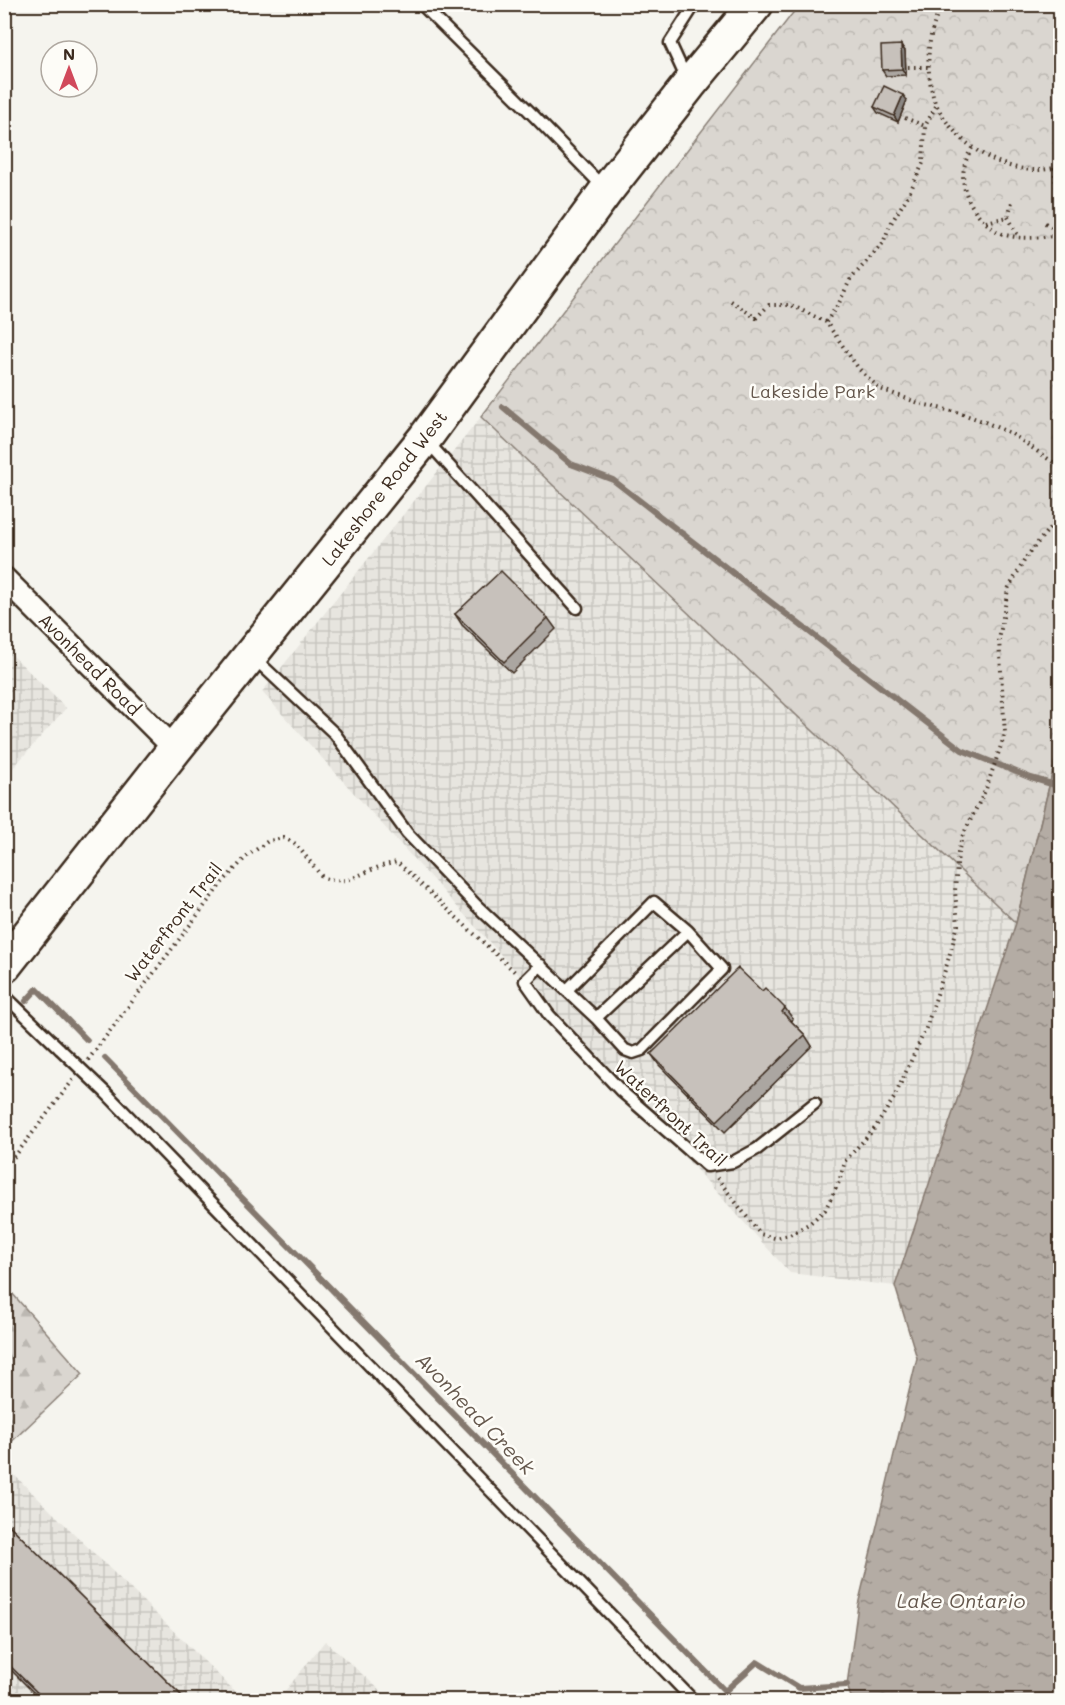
<svg xmlns="http://www.w3.org/2000/svg" width="1065" height="1705" viewBox="0 0 1065 1705" font-family="Mali,sans-serif">
	<style>
		.industrial { fill: url(#industrial-grid) }
		.forest { fill: url(#forest-firs); stroke: #8a8077; stroke-width: 1.5 }
		.park { fill: url(#park-crowns); stroke: #8a8077; stroke-width: 1.5 }
		.water { fill: url(#water-ripples); stroke: #84786e; stroke-width: 1.5 }
		.lines { fill: none; stroke-linecap: round; stroke-linejoin: round }
		.stream { stroke: #84786e; stroke-width: 6 }
		.service-casing { stroke: #3b2a1e; stroke-width: 15 }
		.minor-casing { stroke: #3b2a1e; stroke-width: 26 }
		.primary-casing { stroke: #3b2a1e; stroke-width: 38 }
		.path { stroke: #3b2a1e; stroke-width: 4; stroke-dasharray: 1.5 4.5; stroke-linecap: butt }
		.service { stroke: #fdfcf7; stroke-width: 10 }
		.minor { stroke: #fdfcf7; stroke-width: 21 }
		.primary { stroke: #fdfcf7; stroke-width: 33 }
		.service-bridge-casing { stroke: #3b2a1e; stroke-width: 15; stroke-linecap: butt }
		.service-bridge { stroke: #fdfcf7; stroke-width: 10 }
		.wall { fill: #aba6a1; stroke: #3b2a1e; stroke-width: 1.5 }
		.shaded-wall { fill: #8b8783; stroke: #3b2a1e; stroke-width: 1.5 }
		.building { fill: #c7c1bb; stroke: #3b2a1e; stroke-width: 1.5 }
		.labels { text-anchor: middle; dominant-baseline: central; stroke-width: 5; stroke-linejoin: round; paint-order: stroke }
		.park-label { font-size: 18px; fill: #63554a; stroke: #fdfcf7 }
		.street-label { font-size: 18px; fill: #3b2a1e; stroke: #fdfcf7 }
		.water-label { font-size: 20px; font-style: italic; fill: #65584d; stroke: #fdfcf7 }
	</style>
	<defs>
		<pattern id="industrial-grid" width="8" height="8" patternUnits="userSpaceOnUse" patternTransform="scale(1.5)"><rect width="8" height="8" fill="#e7e5df"/><path d="M0 4h8M4 0v8" fill="none" stroke="#c7c5bf"/></pattern>
		<pattern id="forest-firs" width="22" height="20" patternUnits="userSpaceOnUse" patternTransform="scale(1.5)"><rect width="22" height="20" fill="#dad6d0"/><path d="M5 1l3.5 6h-7zM16 11l3.5 6h-7z" fill="#bcb8b2"/></pattern>
		<pattern id="park-crowns" width="20" height="18" patternUnits="userSpaceOnUse" patternTransform="scale(1.5)"><rect width="20" height="18" fill="#dad6d0"/><path d="M2 6a3 3 0 1 1 6 0M12 15a3 3 0 1 1 6 0" fill="none" stroke="#bcb8b2"/></pattern>
		<pattern id="water-ripples" width="26" height="14" patternUnits="userSpaceOnUse" patternTransform="scale(1.5)"><rect width="26" height="14" fill="#b4aca4"/><path d="M2 4q2-2 4 0t4 0M15 11q2-2 4 0t4 0" fill="none" stroke="#948c85"/></pattern>
	</defs>
	<rect width="100%" height="100%" fill="#f5f4ee"/>
	<filter id="ink" filterUnits="userSpaceOnUse"><feTurbulence type="fractalNoise" baseFrequency=".0167" numOctaves="2"/><feDisplacementMap in="SourceGraphic" scale="12" xChannelSelector="R" yChannelSelector="G"/><feConvolveMatrix kernelMatrix="1 2 1 2 8 2 1 2 1" color-interpolation-filters="sRGB"/></filter>
	<g filter="url(#ink)">
		<path class="industrial" d="M481 417 1016 923 895 1286 790 1273 262 692Z
			M5 648 66 708 5 777Z
			M5 1466 244 1700H5Z
			M325 1641 391 1700H278Z"/>
		<path class="forest" d="M4 1284 83 1374 5 1448H4Z"/>
		<path class="park" d="M799 5H1060V741L1016 923 481 417Z"/>
		<path class="water" d="M1060 741V1700H852L847 1685 858 1605 917 1358 895 1286 1016 923Z"/>
		<g class="lines">
			<path class="stream" d="M503 407 571 464 613 480 962 750 1031 778 1055 785
				M26 1001 37 989 87 1040
				M105 1058 725 1691 757 1662 799 1688 847 1685"/>
			<defs>
				<path id="service" d="M421 4 535 117 604 188
					M687 80 670 43 695 4
					M427 441 577 608
					M253 657 335 734 407 833 477 906 596 1018 625 1050 633 1053 642 1050 722 969 688 931
					M541 965 525 981 549 1015 621 1091 707 1166 733 1162 757 1149 815 1103
					M567 990 654 902 688 931 596 1018
					M4 995 60 1049
					M105 1092 693 1700"/>
				<path id="minor" d="M4 578 175 749"/>
				<path id="primary" d="M4 966 175 749 425 438 606 191 689 85 756 4"/>
			</defs>
			<use href="#service" class="service-casing"/>
			<use href="#minor" class="minor-casing"/>
			<use href="#primary" class="primary-casing"/>
			<path class="path" d="M984 4 985 5
				M1055 4 1059 10
				M908 67H928
				M937 106C955 142 996 170 1037 170 1045 170 1053 168 1060 167
				M905 118 925 126
				M972 148C956 174 963 199 983 220 989 226 997 233 1006 235 1020 239 1037 238 1052 236
				M1054 168 1060 218
				M1008 217 1019 237
				M986 222 1008 217 1012 202
				M1045 223 1054 229
				M1060 226 1054 229 1052 236 1056 243 1060 244
				M731 301 756 318 769 305H791L826 322 859 369 880 389 922 404 960 413 985 422 1012 434 1060 467
				M826 322 839 303 850 280 883 243 890 225 909 194 923 163 925 126 936 106C925 73 925 35 943 4
				M88 1060 221 884 246 857 268 841 284 838 296 844 323 878C351 884 350 878 374 869 381 866 389 864 397 862L516 973
				M4 1164 15 1156 73 1080
				M717 1178 760 1234 775 1238 790 1235 810 1223 825 1210 839 1182 845 1161 875 1128 894 1098 926 1028 947 964 958 925 955 891 958 853 962 837 986 789 1005 734 999 640 1008 589 1027 556 1060 515"/>
			<use href="#service" class="service"/>
			<use href="#minor" class="minor"/>
			<use href="#primary" class="primary"/>
			<defs>
				<path id="service-bridge" d="M60 1049 105 1092"/>
			</defs>
			<use href="#service-bridge" class="service-bridge-casing"/>
			<use href="#service-bridge" class="service-bridge"/>
		</g>
		<path class="wall" d="M901 45 905 51 906 75 886 76 882 70Z
			M907 100 898 122 878 113 874 107Z
			M455 614 548 618 556 629 512 673 462 625Z
			M785 1008 793 1019 791 1021 805 1035 812 1046 725 1132 659 1065 651 1054Z
			M4 1520 187 1701H42L4 1663Z"/>
		<path class="shaded-wall" d="M901 45 905 51 906 75 902 69Z
			M903 95 907 100 898 122 894 116Z"/>
		<path class="building" d="M901 45 902 69 882 70 881 46Z
			M884 86 903 95 894 116 874 107Z
			M501 571 548 618 504 662 455 614Z
			M738 968 762 991 765 988 785 1008 782 1012 805 1035 717 1121 651 1054Z
			M4 1520 187 1701H46L4 1660Z"/>
	</g>
	<g class="labels">
		<g class="park-label">
			<text x="813" y="391">Lakeside Park</text>
		</g>
		<g class="street-label">
			<text transform="translate(384 488) rotate(-52)">Lakeshore Road West</text>
			<text transform="translate(90 664) rotate(45)">Avonhead Road</text>
			<text transform="translate(173 922) rotate(-52)">Waterfront Trail</text>
			<text transform="translate(671 1113) rotate(43)">Waterfront Trail</text>
		</g>
		<g class="water-label">
			<text transform="translate(476 1413) rotate(46)">Avonhead Creek</text>
			<text x="961" y="1600">Lake Ontario</text>
		</g>
	</g>
	<rect width="1065" height="1705" fill="none" stroke="#fdfcf7" stroke-width="24"/>
	<rect x="12" y="12" width="1041" height="1681" fill="none" stroke="#3b2a1e" stroke-width="2" filter="url(#ink)"/>
	<g transform="translate(69 69)"><circle r="28" fill="#fdfcf7" stroke="#afa8a0" stroke-width="1.5"/>
	<path d="M0-4.5L10 22L0 15L-10 22Z" fill="#d1495b"/>
	<text y="-9" font-size="16" font-weight="bold" text-anchor="middle" fill="#3b2a1e">N</text>
	</g>
</svg>
